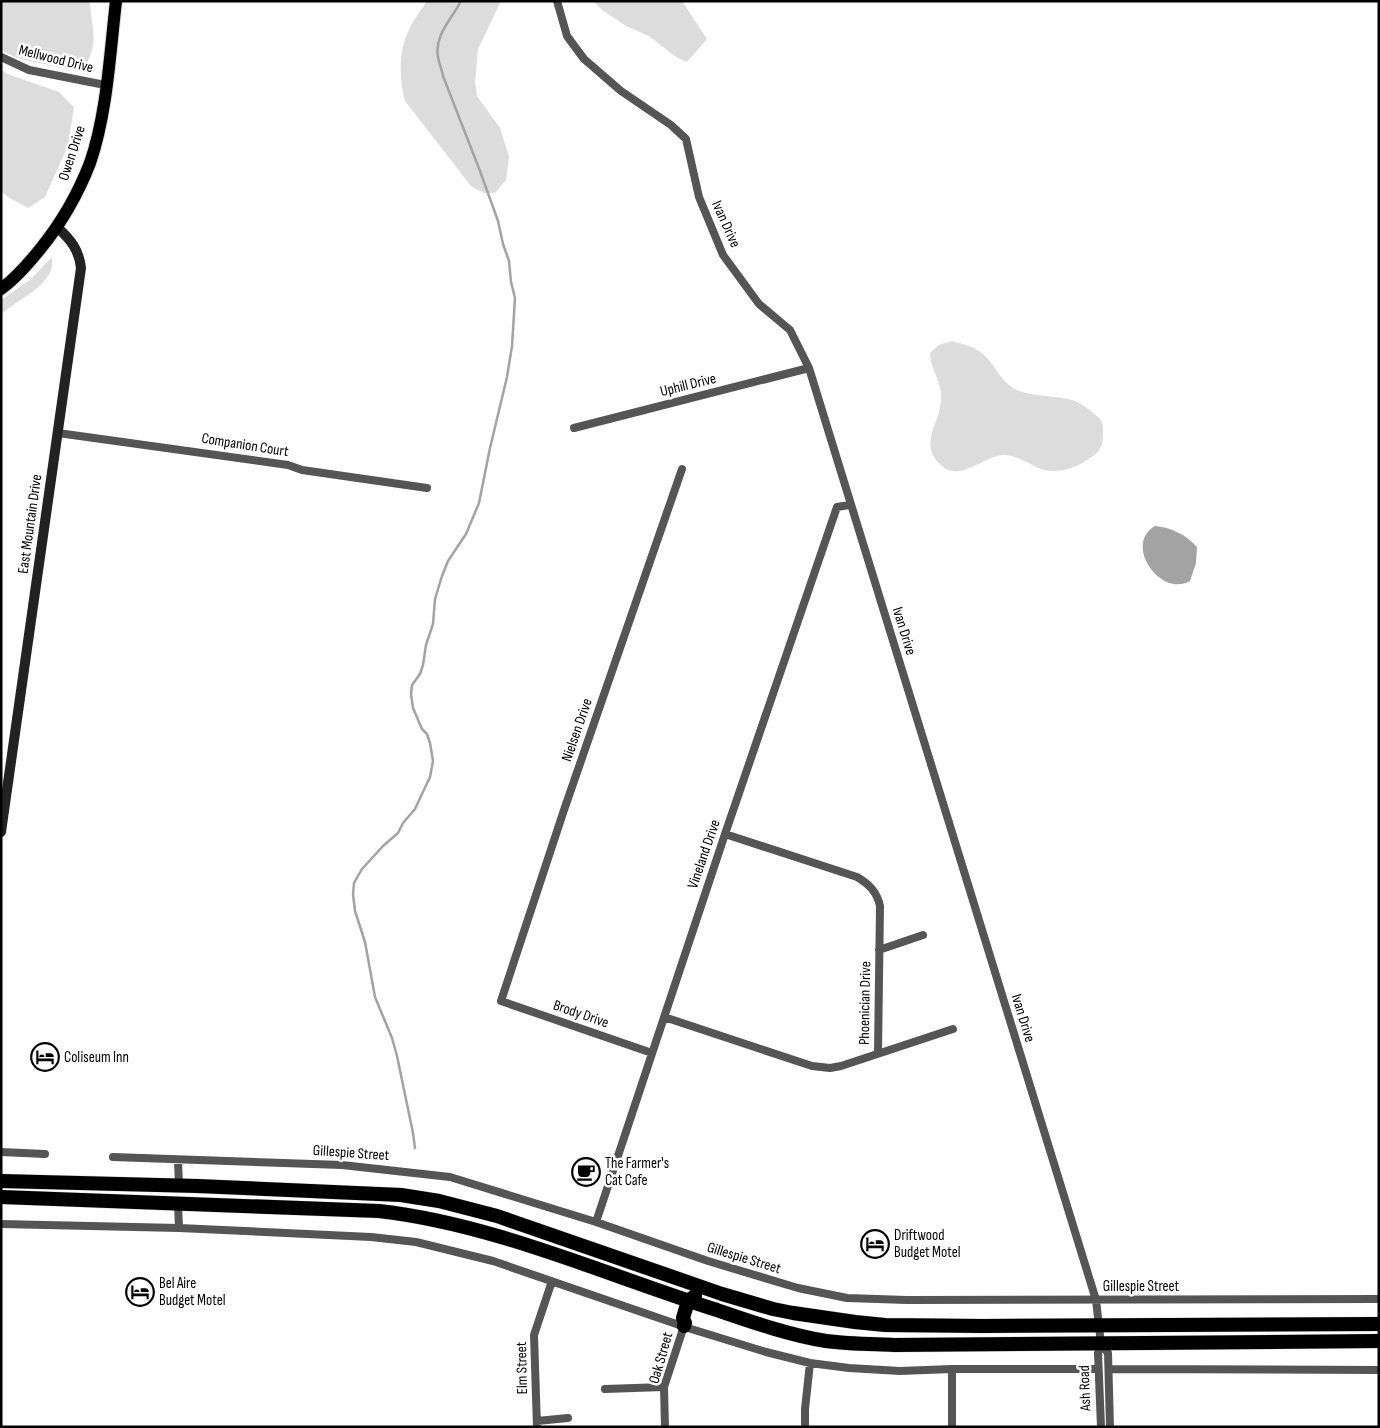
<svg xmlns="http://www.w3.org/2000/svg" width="1380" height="1428" viewBox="0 0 1380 1428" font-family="'Sofia Sans Condensed',sans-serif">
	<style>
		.green { fill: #dcdcdc }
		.water { fill: #a3a3a3 }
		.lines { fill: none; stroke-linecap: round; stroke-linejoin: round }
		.stream { stroke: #a3a3a3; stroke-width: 2.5 }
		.primary-casing { stroke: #dbdbdb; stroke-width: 14 }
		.highway-casing { stroke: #dbdbdb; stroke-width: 15 }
		.street { stroke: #555; stroke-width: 8 }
		.secondary { stroke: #222; stroke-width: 10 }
		.primary { stroke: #000; stroke-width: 12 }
		.highway { stroke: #000; stroke-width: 14 }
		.labels { text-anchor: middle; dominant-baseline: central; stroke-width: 5; stroke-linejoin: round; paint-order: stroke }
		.street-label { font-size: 15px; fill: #000; stroke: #fff }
		.poi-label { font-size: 15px; fill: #000; stroke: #fff; text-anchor: start }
	</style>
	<rect width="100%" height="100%" fill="#fff"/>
	<path class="green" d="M1 1H90C91 29 100 40 85 67L71 70 17 58 1 50Z
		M427 1H501L478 49 475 83 477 96 500 128 509 157 506 180 495 193H484L471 186 405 101C399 78 398 50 410 28 414 18 422 10 427 1Z
		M593 1H682L707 39 687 62 676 57 649 36 626 26 602 10Z
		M1 70 10 75 59 92 74 107 68 145 45 197 28 208 8 197 1 191Z
		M52 257C57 285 17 298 1 315V300L30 280Z
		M952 341C962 344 975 347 983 354 996 365 1000 382 1017 390 1033 397 1051 395 1068 399 1079 401 1090 410 1098 417 1104 422 1103 429 1103 437 1102 450 1097 454 1087 460 1074 469 1060 473 1044 470 1031 466 1020 456 1005 455 985 454 961 483 942 466 917 444 940 425 941 400 943 383 930 369 930 353L939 345Z"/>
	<path class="water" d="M1155 526C1171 527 1186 535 1197 547L1196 563 1190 581C1160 598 1123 544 1155 526Z"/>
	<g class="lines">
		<path class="stream" d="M415 1148 413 1133 397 1056 392 1038 375 997 365 942 355 911 353 894 354 883 362 869 383 846 398 833 403 823 415 809 430 777 433 761 430 743 427 734 422 729 413 708 411 694 412 685 420 674 423 665 426 645 433 624 435 599 442 576 448 561 466 534 479 503 490 448 507 377 512 346 515 298 511 282 509 261 503 244 498 221 480 171 443 76C442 69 439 64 438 57 434 35 452 19 461 1"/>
		<defs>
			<path id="primary" d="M1 289C16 278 29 263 41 248 62 222 78 194 90 163 107 114 110 53 116 1"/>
			<path id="highway" d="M1 1181 197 1186 401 1195 439 1201 497 1216 722 1294 773 1309 793 1313 855 1322 885 1325 983 1326 1379 1324
				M1 1197 379 1211C494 1224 606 1275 717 1310 752 1322 789 1335 826 1341 849 1344 872 1344 894 1345L1379 1341
				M684 1326 685 1323 683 1318 688 1301 695 1296"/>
		</defs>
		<use href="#primary" class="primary-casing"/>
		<use href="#highway" class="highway-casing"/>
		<path class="street" d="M557 1 567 36 584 59 621 91 671 125 686 139 699 197 723 255 759 304 790 330 809 368 1096 1300 1101 1344 1098 1353 1101 1427
			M1 57 29 70 105 85
			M574 428 809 368
			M58 433 288 465 302 470 427 488
			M725 834 857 877C869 884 877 892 880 906L878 1053
			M879 950 923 935
			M664 1017 812 1066 830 1068 841 1066 953 1029
			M652 1053 501 1001 564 810 682 469
			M1 1152 45 1154
			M113 1157 342 1165 450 1177 596 1222 708 1261 798 1288 847 1298 907 1300 1379 1299
			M178 1160 179 1186
			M178 1204 179 1228
			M596 1222 725 834 837 507 849 505
			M1 1224 179 1228 371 1237 416 1242 493 1261 688 1328 766 1352 810 1363 849 1368 900 1371 952 1369H1098
			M1101 1344 1108 1353 1110 1427
			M952 1369V1427
			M1109 1369 1379 1370
			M605 1389 664 1387
			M537 1421 568 1418
			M537 1427 534 1335 552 1281
			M665 1427 664 1387 684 1326
			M805 1427V1409L810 1363"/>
		<path class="secondary" d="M1 832 81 268C79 250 71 240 58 228"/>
		<use href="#primary" class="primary"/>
		<use href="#highway" class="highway"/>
	</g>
	<defs>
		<symbol id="hotel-ring" viewBox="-11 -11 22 22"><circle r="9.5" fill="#fff" stroke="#000" stroke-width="1.5"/><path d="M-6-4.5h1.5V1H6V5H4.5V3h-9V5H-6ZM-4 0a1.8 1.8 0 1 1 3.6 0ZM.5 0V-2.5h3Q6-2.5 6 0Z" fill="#000"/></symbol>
		<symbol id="cafe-ring" viewBox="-11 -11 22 22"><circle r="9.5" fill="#fff" stroke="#000" stroke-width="1.5"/><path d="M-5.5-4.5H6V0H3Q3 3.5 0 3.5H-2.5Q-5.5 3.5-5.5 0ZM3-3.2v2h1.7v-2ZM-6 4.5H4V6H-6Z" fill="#000"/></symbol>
	</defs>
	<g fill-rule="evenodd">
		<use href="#hotel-ring" x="29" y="1041" width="32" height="32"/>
		<use href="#cafe-ring" x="570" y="1156" width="32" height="32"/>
		<use href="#hotel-ring" x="859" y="1228" width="32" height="32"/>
		<use href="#hotel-ring" x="124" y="1276" width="32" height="32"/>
	</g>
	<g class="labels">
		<g class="street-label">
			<text transform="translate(56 59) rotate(14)">Mellwood Drive</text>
			<text transform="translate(72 153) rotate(-72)">Owen Drive</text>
			<text transform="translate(726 224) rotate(66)">Ivan Drive</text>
			<text transform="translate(688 385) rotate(-14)">Uphill Drive</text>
			<text transform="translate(245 445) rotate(9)">Companion Court</text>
			<text transform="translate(30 524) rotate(-82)">East Mountain Drive</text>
			<text transform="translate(904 631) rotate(73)">Ivan Drive</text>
			<text transform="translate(577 730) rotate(-71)">Nielsen Drive</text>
			<text transform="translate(704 854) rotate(-71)">Vineland Drive</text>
			<text transform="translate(865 1003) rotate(-89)">Phoenician Drive</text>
			<text transform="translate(581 1014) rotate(19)">Brody Drive</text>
			<text transform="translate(1023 1018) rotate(73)">Ivan Drive</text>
			<text transform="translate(351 1153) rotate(4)">Gillespie Street</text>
			<text transform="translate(744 1258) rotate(17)">Gillespie Street</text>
			<text x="1141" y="1286">Gillespie Street</text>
			<text transform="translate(661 1358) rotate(-74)">Oak Street</text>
			<text transform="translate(522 1368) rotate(-91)">Elm Street</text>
			<text transform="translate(1085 1388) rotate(-92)">Ash Road</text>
		</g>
		<g class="poi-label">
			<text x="64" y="1057">Coliseum Inn</text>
			<text x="605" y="1163">The Farmer's<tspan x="605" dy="17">Cat Cafe</tspan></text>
			<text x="894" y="1235">Driftwood<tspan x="894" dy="17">Budget Motel</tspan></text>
			<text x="159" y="1283">Bel Aire<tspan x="159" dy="17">Budget Motel</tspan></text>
		</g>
	</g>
	<rect width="1380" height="1428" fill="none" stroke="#000000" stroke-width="5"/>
</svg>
